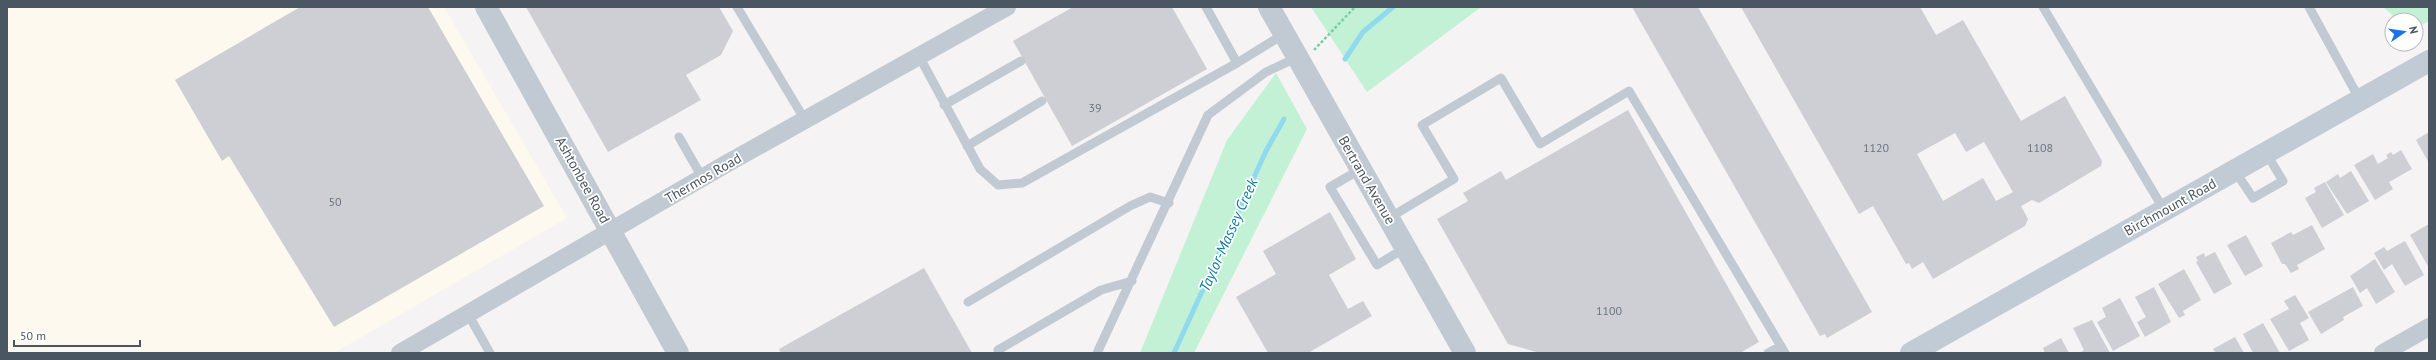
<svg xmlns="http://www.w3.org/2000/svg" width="2436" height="360" viewBox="0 0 2436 360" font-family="'PT Sans',sans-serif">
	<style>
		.commercial { fill: #fdf9ef }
		.green { fill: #c3f1d5 }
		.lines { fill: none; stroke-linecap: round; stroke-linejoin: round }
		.stream { stroke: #90daee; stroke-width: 5 }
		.building { fill: #cdcfd5; fill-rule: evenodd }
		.path { stroke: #7ad0a6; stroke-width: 2.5; stroke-dasharray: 3 2; stroke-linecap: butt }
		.service { stroke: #c1cad2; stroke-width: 9 }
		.minor { stroke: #c1cad2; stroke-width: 18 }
		.tertiary { stroke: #c1cad2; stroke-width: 22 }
		.secondary { stroke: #c1cbd6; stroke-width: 22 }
		.labels { text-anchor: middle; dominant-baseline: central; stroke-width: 3.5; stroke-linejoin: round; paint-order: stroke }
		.number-label { font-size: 12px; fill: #6b747e }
		.street-label { font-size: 14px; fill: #4a5661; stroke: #fff }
		.water-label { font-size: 15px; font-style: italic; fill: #0c7c9b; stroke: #fff }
	</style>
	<rect width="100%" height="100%" fill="#f5f3f3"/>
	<path class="commercial" d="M7 7H444L567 218 334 353H7Z"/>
	<path class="green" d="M1311 7H1481L1367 92Z
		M2383 7H2429V21L2416 28V20H2398Z
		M1276 73 1307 129 1194 353H1140L1227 140Z"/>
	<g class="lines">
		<path class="stream" d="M1345 59 1363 32 1393 7
			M1174 353 1266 151 1284 119"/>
	</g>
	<path class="building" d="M300 7H428L544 206 334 327 229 156 222 161 175 80Z
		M526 7H719L733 31 721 55 686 75 701 100 608 152Z
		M1073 7H1172L1207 69 1072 146 1013 41Z
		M1632 7H1698L1872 312 1827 338 1825 334 1820 336Z
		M1741 7H1920L1936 35 1963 20 2021 121 2065 96 2102 161 2101 166 2039 203 2032 200 2021 206 2028 219 2025 226 1933 279 1923 262 1912 269 1909 263 1906 264 1873 206 1859 214ZM1955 133 1966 152 1984 142 2013 192 1996 201 1983 178 1943 201 1917 154Z
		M1628 110 1759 342 1740 353H1540L1508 344 1437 219 1468 201 1463 193 1501 171 1506 180Z
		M2429 132V163L2416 140Z
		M2401 150 2412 169 2389 182 2393 189 2375 200 2354 165 2373 154 2378 164 2388 158 2386 155 2391 152 2393 155Z
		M2351 171 2369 201 2347 214 2326 182 2338 174 2340 178Z
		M2325 182 2344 215 2322 228 2305 198 2316 192 2314 188Z
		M1330 212 1356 259 1329 275 1348 309 1363 301 1372 316 1308 353H1268L1236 297 1276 274 1263 251Z
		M2429 224V268L2410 235Z
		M2312 225 2325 249 2297 265 2299 269 2291 273 2285 264H2282L2271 243 2291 232 2293 235Z
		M2246 235 2263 266 2245 276 2227 245Z
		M2405 241 2424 275 2405 286 2392 264 2384 270 2374 253 2384 247 2387 251Z
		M2215 252 2232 284 2214 294 2196 262 2198 261 2196 257 2204 253 2205 257Z
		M2375 259 2395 292 2376 304 2367 288 2360 293 2350 276Z
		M924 268 972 353H781L779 349Z
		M2184 269 2201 300 2183 311 2185 315 2179 318 2158 284Z
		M2154 287 2171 322 2145 337 2137 322 2146 317 2135 297Z
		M2353 287 2363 306 2343 317 2344 320 2321 334 2308 312Z
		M2295 295 2309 318 2300 323 2309 340 2289 351 2270 319 2289 309 2284 301Z
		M2120 298 2140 336 2113 351 2097 322 2106 317 2102 308Z
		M2092 320 2110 353H2080L2084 350 2073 328Z
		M2263 323 2280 353H2253L2243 334Z
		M2235 337 2244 353H2216L2213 349Z
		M2061 338 2069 353H2045L2043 348Z"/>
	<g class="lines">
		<path class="path" d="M1314 50 1355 7"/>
		<path class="service" d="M737 7 805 120
			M1206 7 1237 63
			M2043 7 2164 210
			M2309 7 2360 100
			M919 56 980 169 998 185 1022 183 1237 63 1284 34
			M944 105 1021 61
			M679 137 703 179
			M967 146 1042 101
			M1361 169 1330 187 1377 265 1405 248
			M2235 171 2253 198 2283 181 2266 153
			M1389 218 1454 179 1422 125 1501 78 1540 144 1629 91 1785 353
			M968 302 1130 206 1150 197 1169 203
			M468 314 490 353
			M998 350 1101 290 1132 281
			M1097 353 1208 115 1266 72 1298 57
			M1768 353 1781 346"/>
		<path class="minor" d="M400 353 726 164 1007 7
			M2383 353 2429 327"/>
		<path class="tertiary" d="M486 7 678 353
			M1269 7 1465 353"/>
		<path class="secondary" d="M1911 353 2429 61"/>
	</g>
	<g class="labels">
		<g class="number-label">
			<text x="1095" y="107">39</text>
			<text x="1876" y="147">1120</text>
			<text x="2040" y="147">1108</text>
			<text x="335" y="201">50</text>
			<text x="1609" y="310">1100</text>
		</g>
		<g class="street-label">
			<text transform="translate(703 178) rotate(-30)">Thermos Road</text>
			<text transform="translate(583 180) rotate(61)">Ashtonbee Road</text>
			<text transform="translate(1367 180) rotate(60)">Bertrand Avenue</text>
			<text transform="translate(2170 207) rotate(-29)">Birchmount Road</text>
		</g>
		<g class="water-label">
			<text transform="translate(1228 235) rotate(-66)">Taylor-Massey Creek</text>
		</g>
	</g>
	<rect width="2436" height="360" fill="none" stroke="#4a5661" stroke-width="16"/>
	<g transform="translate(2404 32) rotate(77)"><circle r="19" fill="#ffffff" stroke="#b7bbc0"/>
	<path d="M0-3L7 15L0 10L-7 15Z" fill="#1a73e8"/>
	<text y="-6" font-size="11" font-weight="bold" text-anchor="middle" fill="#4a5661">N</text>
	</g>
	<path d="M14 340v6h126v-6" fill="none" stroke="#4a5661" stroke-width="2"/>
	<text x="20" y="340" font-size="12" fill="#4a5661" stroke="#ffffff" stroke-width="3" paint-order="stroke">50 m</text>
</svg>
